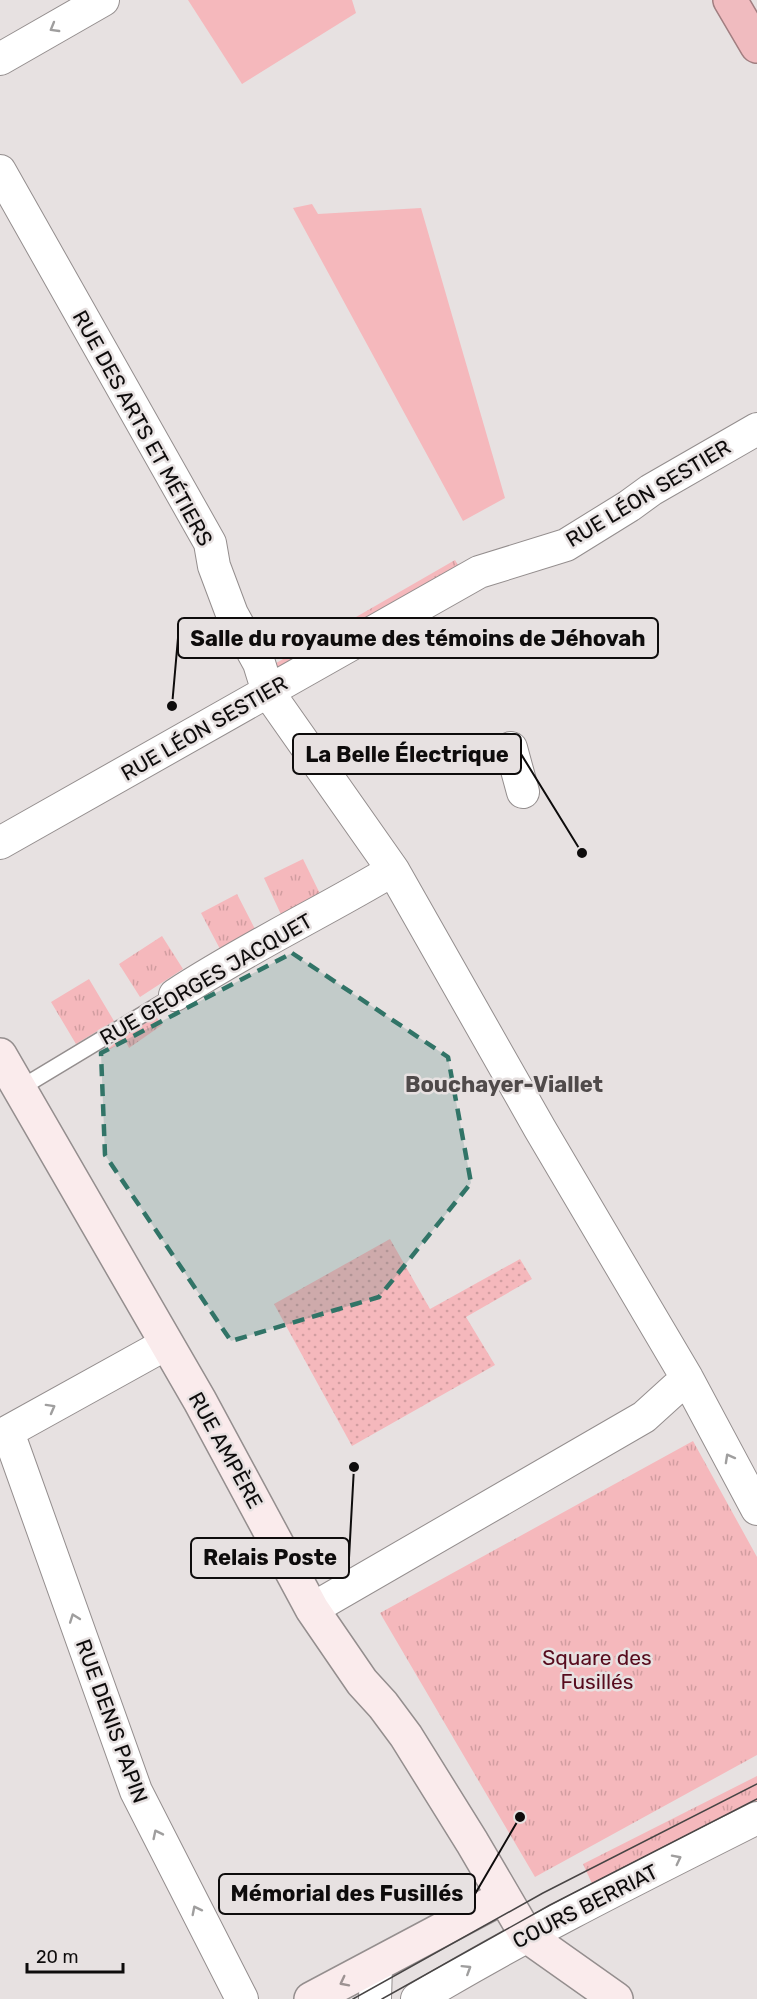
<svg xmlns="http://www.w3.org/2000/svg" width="757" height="1999" viewBox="0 0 757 1999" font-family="Rubik,sans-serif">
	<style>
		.grass { fill: url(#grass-tufts) }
		.garden { fill: url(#garden-dots) }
		.pitch { fill: #f5b8bc }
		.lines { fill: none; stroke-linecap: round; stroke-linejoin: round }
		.lane-casing { stroke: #948e8e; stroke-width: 18 }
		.street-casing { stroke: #948e8e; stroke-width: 34 }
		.secondary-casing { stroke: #948e8e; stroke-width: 36 }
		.highway-casing { stroke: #a17e80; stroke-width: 36 }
		.lane { stroke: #fff; stroke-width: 15 }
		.street { stroke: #fff; stroke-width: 32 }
		.secondary { stroke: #faebec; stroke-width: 33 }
		.highway { stroke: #f0bbbf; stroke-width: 33 }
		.tram { stroke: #474444; stroke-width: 1.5 }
		.oneway { stroke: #9f9e9e }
		.oneway2 { stroke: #9c9292 }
		.marked { fill: #317467; fill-opacity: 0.2; stroke: #317467; stroke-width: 4.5; stroke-dasharray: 12 8; stroke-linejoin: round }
		.labels { text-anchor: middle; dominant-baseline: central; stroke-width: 5; stroke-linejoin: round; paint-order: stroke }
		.street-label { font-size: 21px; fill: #0e0c0c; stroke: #e7e1e1 }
		.park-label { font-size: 21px; fill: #570b1d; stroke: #e7e1e1 }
		.neighbourhood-label { font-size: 22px; font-weight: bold; fill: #4f4a4a; stroke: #e7e1e1 }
		.leader { fill: none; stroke: #0e0c0c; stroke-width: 2 }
		.callout-dot { fill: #0e0c0c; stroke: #e7e1e1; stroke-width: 2 }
		.callout { fill: #e7e1e1; stroke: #0e0c0c; stroke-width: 2 }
		.callout-label { font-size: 22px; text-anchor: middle; font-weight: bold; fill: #0e0c0c }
	</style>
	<defs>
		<pattern id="grass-tufts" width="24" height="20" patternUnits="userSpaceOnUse" patternTransform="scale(1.5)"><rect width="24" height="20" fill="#f5b8bc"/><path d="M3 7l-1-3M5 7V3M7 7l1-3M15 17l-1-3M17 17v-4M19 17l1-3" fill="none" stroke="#d19da0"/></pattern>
		<pattern id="garden-dots" width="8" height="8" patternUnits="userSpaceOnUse" patternTransform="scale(1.5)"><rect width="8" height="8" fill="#f5b8bc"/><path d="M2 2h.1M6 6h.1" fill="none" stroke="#d19da0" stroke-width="1.8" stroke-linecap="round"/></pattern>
	</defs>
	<rect width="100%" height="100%" fill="#e7e1e1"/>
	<path class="grass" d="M455 560 459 567 275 672 271 666Z
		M303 859 325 904 285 923 264 878Z
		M237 894 256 931 220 949 201 913Z
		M162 936 183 969 140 997 119 964Z
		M89 979 114 1021 76 1044 51 1002Z
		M153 1012 162 1025 129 1048 125 1040 99 1056Z
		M693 1441 757 1557V1755L535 1877 380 1613Z
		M757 1776V1807L595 1890 583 1864Z"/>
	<path class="garden" d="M390 1239 430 1309 520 1259 532 1279 466 1317 495 1365 352 1446 274 1304Z"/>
	<path class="pitch" d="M188 0H352L356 13 242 84Z
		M312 204 318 214 421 208 505 498 463 521 293 208Z"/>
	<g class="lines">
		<defs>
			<path id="lane" d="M19 1089 175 995"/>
			<path id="street" d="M0 59 103 0
				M0 171 210 543 214 566 232 614 259 663 268 692 393 870 540 1129 687 1378 757 1509
				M511 748 523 792
				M0 843 479 572 566 545 629 506 651 490 757 429
				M175 995C245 949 321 913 393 870
				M8 1432 136 1791 242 1999
				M0 1436 166 1344
				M312 1609 644 1417 687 1378
				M375 1999 376 1966
				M417 1999C527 1933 642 1876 757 1818"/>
			<path id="secondary" d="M0 1055 200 1401 312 1609 362 1682 383 1705 406 1736 472 1842 527 1936 616 1999
				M311 1999 503 1897"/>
			<path id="highway" d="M730 0 757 46"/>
		</defs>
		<use href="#lane" class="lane-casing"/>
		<use href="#street" class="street-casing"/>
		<use href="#secondary" class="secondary-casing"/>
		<use href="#highway" class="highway-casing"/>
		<use href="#lane" class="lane"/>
		<use href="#street" class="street"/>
		<use href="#secondary" class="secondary"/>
		<use href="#highway" class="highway"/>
		<path class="tram" d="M353 1999 543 1893 757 1784
			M382 1999 550 1905 757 1799"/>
	</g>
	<defs><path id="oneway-chevron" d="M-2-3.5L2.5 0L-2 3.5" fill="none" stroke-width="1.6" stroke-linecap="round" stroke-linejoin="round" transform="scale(1.5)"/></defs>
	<g class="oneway">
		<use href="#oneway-chevron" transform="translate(54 28) rotate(150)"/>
		<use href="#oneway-chevron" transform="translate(51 1408) rotate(-29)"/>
		<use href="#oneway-chevron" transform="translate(729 1458) rotate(-119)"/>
		<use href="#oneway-chevron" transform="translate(74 1618) rotate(-110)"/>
		<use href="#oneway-chevron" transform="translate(157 1834) rotate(-116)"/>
		<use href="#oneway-chevron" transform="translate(677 1859) rotate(-27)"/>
		<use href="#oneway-chevron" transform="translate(196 1910) rotate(-117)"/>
		<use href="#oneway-chevron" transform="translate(467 1969) rotate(-32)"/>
	</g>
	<use class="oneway2" href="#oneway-chevron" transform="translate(344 1982) rotate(153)"/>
	<path class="marked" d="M292 953 448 1057 471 1183 379 1297 231 1341 105 1155 101 1053Z"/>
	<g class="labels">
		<g class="street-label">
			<text transform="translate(143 428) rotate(61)">RUE DES ARTS ET MÉTIERS</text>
			<text transform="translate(648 493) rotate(-31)">RUE LÉON SESTIER</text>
			<text transform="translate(204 728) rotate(-30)">RUE LÉON SESTIER</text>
			<text transform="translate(206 979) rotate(-30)">RUE GEORGES JACQUET</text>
			<text transform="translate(226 1450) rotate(61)">RUE AMPÈRE</text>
			<text transform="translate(112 1721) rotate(70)">RUE DENIS PAPIN</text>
			<text transform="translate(585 1906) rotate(-27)">COURS BERRIAT</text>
		</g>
		<g class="park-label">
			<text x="597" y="1657">Square des<tspan x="597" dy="24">Fusillés</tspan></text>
		</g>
		<g class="neighbourhood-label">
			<text x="504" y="1084">Bouchayer-Viallet</text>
		</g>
	</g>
	<path class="leader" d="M172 706L178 638M582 853L521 754M354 1467L349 1558M520 1817L475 1894"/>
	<g class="callout-dot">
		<circle cx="172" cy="706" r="6"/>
		<circle cx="582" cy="853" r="6"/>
		<circle cx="354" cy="1467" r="6"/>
		<circle cx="520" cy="1817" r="6"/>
	</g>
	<g class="callout">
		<rect x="178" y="618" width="480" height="40" rx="6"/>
		<rect x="293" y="734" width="228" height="40" rx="6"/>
		<rect x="191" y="1538" width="158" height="40" rx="6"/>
		<rect x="219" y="1874" width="256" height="40" rx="6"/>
	</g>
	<g class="callout-label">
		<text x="418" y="646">Salle du royaume des témoins de Jéhovah</text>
		<text x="407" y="762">La Belle Électrique</text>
		<text x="270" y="1565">Relais Poste</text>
		<text x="347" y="1901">Mémorial des Fusillés</text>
	</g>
	<path d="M27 1963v9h96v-9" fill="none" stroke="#0e0c0c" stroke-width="3"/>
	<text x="36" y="1963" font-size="18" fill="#0e0c0c" stroke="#e7e1e1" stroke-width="4.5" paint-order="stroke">20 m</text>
</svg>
